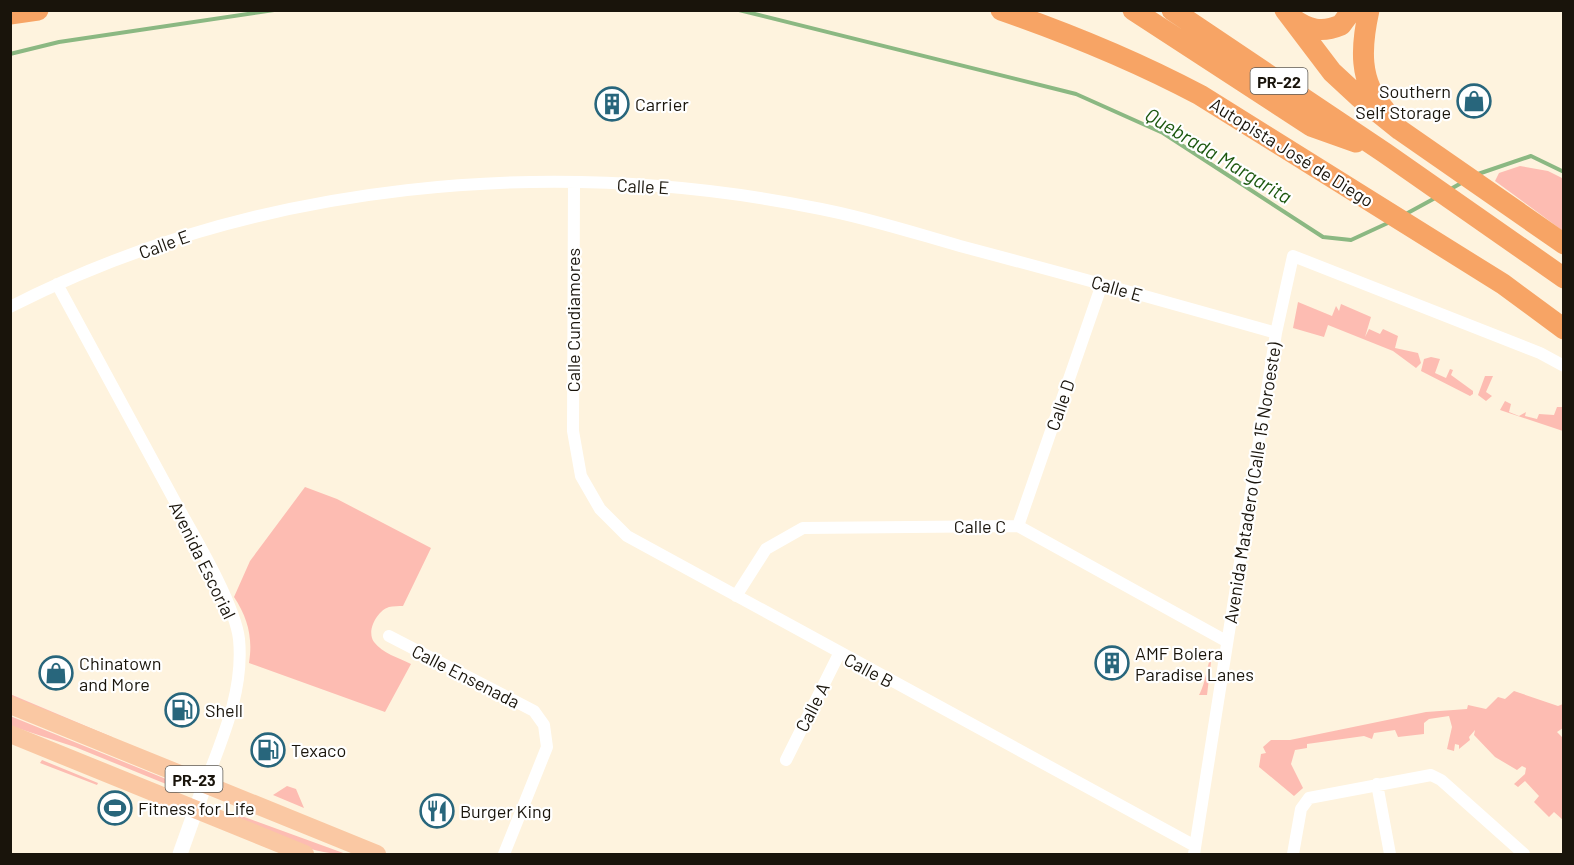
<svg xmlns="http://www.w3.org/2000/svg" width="1574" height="865" viewBox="0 0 1574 865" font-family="Barlow,sans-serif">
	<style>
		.green { fill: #fdbcb2 }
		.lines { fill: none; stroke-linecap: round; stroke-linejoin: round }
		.stream { stroke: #8bb882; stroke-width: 4 }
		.minor { stroke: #fff; stroke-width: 12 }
		.tertiary { stroke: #fff; stroke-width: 15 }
		.primary { stroke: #fac8a3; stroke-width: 18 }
		.motorway { stroke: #f7a465; stroke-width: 21 }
		.labels { text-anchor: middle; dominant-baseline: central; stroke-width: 4.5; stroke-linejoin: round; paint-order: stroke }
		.shield { fill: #fff; stroke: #5e5a54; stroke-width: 1.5 }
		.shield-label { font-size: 16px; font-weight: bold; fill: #19140b }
		.poi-label { font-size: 18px; fill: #19140b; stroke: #fff; text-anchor: start }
		.street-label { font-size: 18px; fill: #19140b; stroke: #fff }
		.water-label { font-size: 20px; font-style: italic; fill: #1c580f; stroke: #fff }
	</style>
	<rect width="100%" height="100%" fill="#fef3de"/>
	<path class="green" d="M1520 166 1548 171 1564 179 1563 231 1495 181 1499 173Z
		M1298 302 1332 316 1336 306 1339 311 1341 304 1371 317 1365 337 1369 329 1380 334 1383 329 1398 336 1395 348 1418 353 1421 363 1416 368 1393 351 1328 325 1324 337 1293 328Z
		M1431 357 1440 359 1435 373 1446 378 1450 369 1453 370 1451 375 1473 391V394L1470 396 1421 371 1424 359Z
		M1485 376H1493L1486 392 1492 396 1486 401 1478 395Z
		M1505 401 1511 404 1509 412 1519 416 1526 412 1525 416 1537 419 1539 414 1554 415 1557 407H1562L1563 431 1500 410Z
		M305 487 337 499 431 548 403 606C399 606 393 606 389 607 377 611 366 631 374 642 382 653 399 658 411 664L385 712 249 663C253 638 248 618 234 597L250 561Z
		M1212 654 1207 695H1199C1206 683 1208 660 1212 654Z
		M1514 691 1558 706 1563 704V728L1557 732 1563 738V820L1554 812 1549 817 1534 802 1539 796 1525 781 1518 787 1514 784 1525 774 1526 768 1522 766 1517 770 1495 757 1474 735 1475 730 1469 737 1470 740 1459 749V745L1455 744 1454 751 1447 749 1452 727 1449 716 1429 719 1424 723V734L1398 737 1395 730 1374 733 1372 739 1364 736 1307 744V748L1295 750 1291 764 1303 788 1294 796 1259 767 1261 754 1266 753 1263 747 1271 740H1290L1426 712 1467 709 1468 705 1486 709 1498 697 1505 699Z
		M10 694 112 737V739L11 698Z
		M10 716 166 779 167 781 166 784 75 747 11 726Z
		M42 760 98 783 97 785 40 763Z
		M287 786 296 789 304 808 273 795Z
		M231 812 346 854C306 854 267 831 230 816Z"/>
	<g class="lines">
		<path class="stream" d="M739 10 1076 94 1163 133 1323 237 1351 240 1390 222
			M10 54 59 42 274 10
			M1478 174 1531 156 1564 172
			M1449 190 1463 182
			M1404 215 1437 197"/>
		<path class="minor" d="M574 183 573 431 581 476 600 509 627 536 1195 846
			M57 284C97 358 138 433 178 507 196 539 235 605 239 639 244 690 223 737 205 784
			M10 307C257 181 551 154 821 209 868 218 914 233 960 246 1066 274 1171 303 1276 333
			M1018 526 1102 284
			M736 596 766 549 803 528 1018 526 1226 641
			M389 636 534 711 544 725 547 747 504 854
			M786 760 839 654
			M1377 784 1390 854
			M1194 854 1276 333 1293 256 1540 353 1564 366
			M1293 854 1301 809 1309 798 1431 775 1441 780 1524 854"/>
		<path class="tertiary" d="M180 854 205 784"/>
		<path class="primary" d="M10 705 377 854
			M10 734 305 854"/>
		<path class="motorway" d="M1001 10C1070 34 1136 61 1200 95L1503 284 1564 329
			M1133 10 1311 126 1356 142
			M1172 10 1385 153 1564 278
			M1285 10 1332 72 1359 97 1400 130 1564 244
			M1369 10C1361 46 1358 82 1385 110
			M10 14 38 10
			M1292 18C1308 30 1322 33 1341 25L1352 10"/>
	</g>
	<defs>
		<symbol id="shop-ring" viewBox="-11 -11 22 22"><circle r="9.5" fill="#fff" stroke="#28667c" stroke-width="1.5"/><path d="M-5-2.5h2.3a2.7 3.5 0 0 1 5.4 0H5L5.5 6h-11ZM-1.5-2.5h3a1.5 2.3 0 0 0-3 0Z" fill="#28667c"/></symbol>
		<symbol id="building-ring" viewBox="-11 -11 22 22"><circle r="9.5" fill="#fff" stroke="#28667c" stroke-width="1.5"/><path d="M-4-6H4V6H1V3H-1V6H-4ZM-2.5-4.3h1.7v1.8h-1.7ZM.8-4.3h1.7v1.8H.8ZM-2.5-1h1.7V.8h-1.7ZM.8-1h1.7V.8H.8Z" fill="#28667c"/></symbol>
		<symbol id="fuel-ring" viewBox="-11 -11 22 22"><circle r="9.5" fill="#fff" stroke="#28667c" stroke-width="1.5"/><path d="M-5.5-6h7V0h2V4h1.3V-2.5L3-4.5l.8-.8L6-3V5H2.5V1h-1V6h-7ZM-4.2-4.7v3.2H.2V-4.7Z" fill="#28667c"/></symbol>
		<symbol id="stadium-ring" viewBox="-11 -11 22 22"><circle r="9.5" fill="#fff" stroke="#28667c" stroke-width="1.5"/><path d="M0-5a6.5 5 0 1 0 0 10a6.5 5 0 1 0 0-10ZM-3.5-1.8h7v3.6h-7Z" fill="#28667c"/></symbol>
		<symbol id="restaurant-ring" viewBox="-11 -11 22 22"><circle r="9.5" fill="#fff" stroke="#28667c" stroke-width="1.5"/><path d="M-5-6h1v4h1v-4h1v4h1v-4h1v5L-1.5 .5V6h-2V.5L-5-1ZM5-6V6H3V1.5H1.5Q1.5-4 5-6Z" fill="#28667c"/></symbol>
	</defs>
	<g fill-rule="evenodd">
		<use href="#shop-ring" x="1455" y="82" width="38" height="38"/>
		<use href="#building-ring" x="593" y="85" width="38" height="38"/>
		<use href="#building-ring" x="1093" y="644" width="38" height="38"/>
		<use href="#shop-ring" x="37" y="654" width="38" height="38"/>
		<use href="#fuel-ring" x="163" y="691" width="38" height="38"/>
		<use href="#fuel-ring" x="249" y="731" width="38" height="38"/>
		<use href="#stadium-ring" x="96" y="789" width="38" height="38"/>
		<use href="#restaurant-ring" x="418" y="792" width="38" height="38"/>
	</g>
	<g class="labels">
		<g class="shield">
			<rect x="1250.5" y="68" width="57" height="26" rx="4.5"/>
			<rect x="165.5" y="766" width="57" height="26" rx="4.5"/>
		</g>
		<g class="shield-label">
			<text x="1279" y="81">PR-22</text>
			<text x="194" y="779">PR-23</text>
		</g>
		<g class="poi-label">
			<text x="1451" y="91" text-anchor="end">Southern<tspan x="1451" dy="21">Self Storage</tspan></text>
			<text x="635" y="104">Carrier</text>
			<text x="1135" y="653">AMF Bolera<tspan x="1135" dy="21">Paradise Lanes</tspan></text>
			<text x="79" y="663">Chinatown<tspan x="79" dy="21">and More</tspan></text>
			<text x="205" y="710">Shell</text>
			<text x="291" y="750">Texaco</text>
			<text x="138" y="808">Fitness for Life</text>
			<text x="460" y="811">Burger King</text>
		</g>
		<g class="street-label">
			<text transform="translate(1292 152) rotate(32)">Autopista José de Diego</text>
			<text transform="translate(643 186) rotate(3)">Calle E</text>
			<text transform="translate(164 244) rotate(-20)">Calle E</text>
			<text transform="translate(1117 288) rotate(16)">Calle E</text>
			<text transform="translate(573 320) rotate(-90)">Calle Cundiamores</text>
			<text transform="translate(1060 405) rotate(-71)">Calle D</text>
			<text transform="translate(1252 483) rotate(-81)">Avenida Matadero (Calle 15 Noroeste)</text>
			<text x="980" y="526">Calle C</text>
			<text transform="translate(203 560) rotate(64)">Avenida Escorial</text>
			<text transform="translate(869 670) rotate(28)">Calle B</text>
			<text transform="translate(466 676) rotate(27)">Calle Ensenada</text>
			<text transform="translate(812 707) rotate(-63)">Calle A</text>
		</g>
		<g class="water-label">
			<text transform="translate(1219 155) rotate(31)">Quebrada Margarita</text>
		</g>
	</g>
	<rect width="1574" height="865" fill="none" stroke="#19140b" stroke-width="24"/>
</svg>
